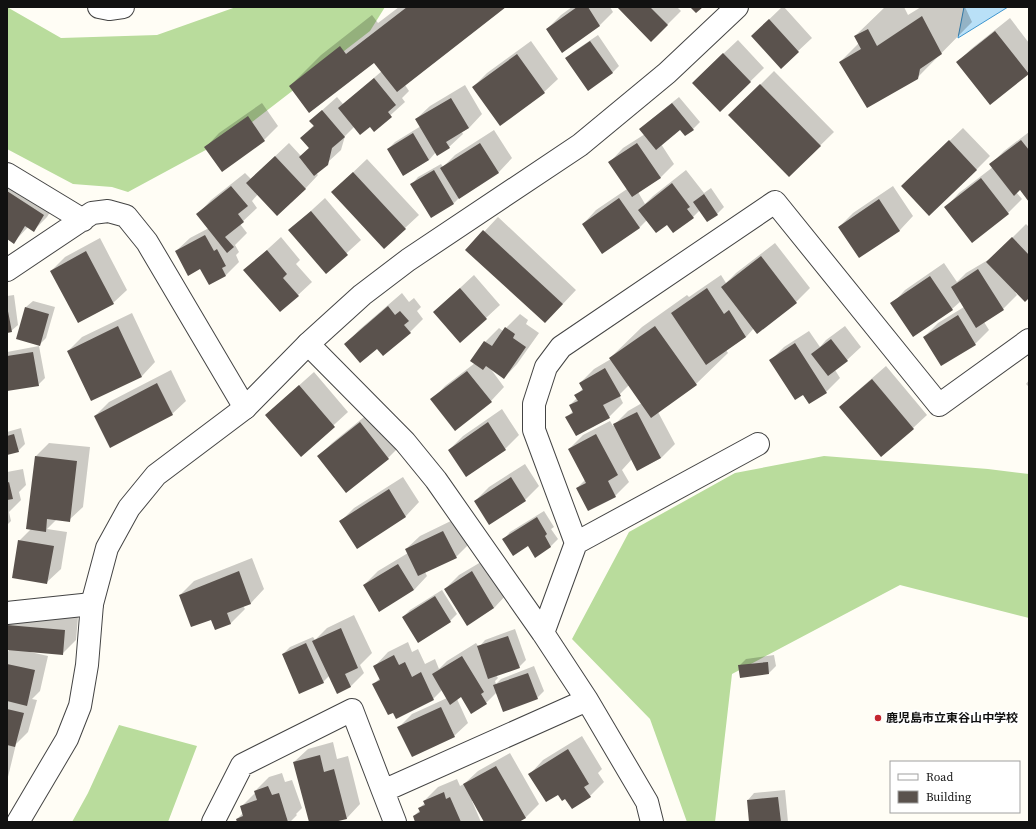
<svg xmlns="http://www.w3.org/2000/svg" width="1036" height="829" viewBox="0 0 1036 829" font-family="'Source Serif 4','Noto Sans JP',serif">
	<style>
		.forest { fill: #b9dc9c }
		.water { fill: #b9e0f7; stroke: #3f96cf }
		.shadow { fill: #0003 }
		.building { fill: #5a524d }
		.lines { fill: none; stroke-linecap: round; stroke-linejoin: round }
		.minor-casing { stroke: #444; stroke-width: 24 }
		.tertiary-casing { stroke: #444; stroke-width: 24 }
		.minor { stroke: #fff; stroke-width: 22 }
		.tertiary { stroke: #fff; stroke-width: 22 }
		.poi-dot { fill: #c4262e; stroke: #fff; stroke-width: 1.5 }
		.labels { text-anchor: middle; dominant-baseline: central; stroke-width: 4; stroke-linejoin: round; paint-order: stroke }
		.poi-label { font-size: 12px; font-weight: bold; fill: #111; stroke: #fff; text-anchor: start }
	</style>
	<rect width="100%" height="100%" fill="#fffdf5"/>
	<path class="forest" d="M7 7 61 38 157 35 236 7H385L370 31 239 132 128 192 112 187 73 184 7 149Z
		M824 456 988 469 1029 474V618L900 585 732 674 715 822H687L650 719 572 639 629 532 735 473Z
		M119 725 197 746 168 822H72L88 793Z"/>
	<path class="water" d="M964 7H1008L958 38Z"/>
	<path class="shadow" d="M399 7H505L405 85 409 91 402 98 405 102 374 130 370 125 354 127 345 136 341 150 316 173 318 175 305 189 258 194 252 201 257 208 240 224 247 233 235 245 239 252 236 255 239 262 226 275 209 284 201 267 176 251 190 238 209 228 198 214 211 200 245 173 251 179 289 143 301 156 309 148 301 138 314 125 310 121 337 97 343 104 382 71 374 61 290 86 321 55 372 15 378 23Z
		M572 7H610L613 12 600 25 562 51 547 29 561 15Z
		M618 7H677L681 11 651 41Z
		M782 7H784L812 38 781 67 752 36Z
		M885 7H904L908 15 921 7H965L972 22 917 78 840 62 859 43 855 36Z
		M1010 18 1029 43V72L990 104 958 62 971 49Z
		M598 35 619 66 612 73 567 58 573 52Z
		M738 40 764 68 720 111 707 69Z
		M531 41 558 79 544 92 500 124 473 87 487 73Z
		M774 71 834 132 789 176 730 115Z
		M465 85 482 114 469 128 462 132 463 134 449 147 436 152 429 160 404 175 388 149 395 142 421 126 416 119 430 106Z
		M679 97 700 122 693 129H680L661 144 674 164 660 178 638 192 645 204 653 196 686 170 704 193 711 188 724 207 717 214 700 210 693 217 667 224 647 220 639 228 583 224 596 210 627 189 610 162 623 148 645 134 647 123Z
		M262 103 278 126 264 140 206 147 219 133Z
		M963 128 990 156 976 170 916 173Z
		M494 130 512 158 499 172 459 198 454 203 412 184 418 177 441 164 443 167 455 155Z
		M1029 132V201L1020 189 1016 192 1022 199 1008 213 946 207 959 193 993 167 991 164 1004 151Z
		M367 159 419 215 405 228 346 179Z
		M7 169 57 201 47 217 33 231 28 227 14 242 7 238Z
		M893 186 913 216 900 230 859 257 839 227 853 213Z
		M325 198 361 240 326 272 290 230Z
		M498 217 576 290 559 308 467 250Z
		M1026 224 1029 227V297L1015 292 1017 295 1003 309 984 322 989 330 975 344 924 337 938 323 964 307 961 301 952 309 892 304 905 290 944 263 957 282 966 273 993 257Z
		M281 237 300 260 296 264 312 282 298 295 245 270Z
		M100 238 127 290 113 303 51 271 65 257Z
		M775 243 810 288 796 302 754 328 746 337 726 350 728 353 696 384 658 412 675 444 661 458 638 470 632 459 622 470 629 482 615 496 577 488 585 480 569 449 583 435 610 421 613 426 628 411 642 403 629 385 619 395 623 403 609 417 566 418 573 411 570 405 577 398 576 396 583 388 580 383 594 369 611 359 610 358 642 327 687 295 689 297 721 275 726 283 736 273Z
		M474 275 500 305 460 342 434 312Z
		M402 293 409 302 414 298 421 307 417 311 423 319 410 332 377 347 346 344 359 330Z
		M14 295 18 325 11 331 7 332V296Z
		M33 301 55 307 46 338 39 345 26 307Z
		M132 313 155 362 142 376 68 351 82 337Z
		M520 314 528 320 526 324 539 333 517 364 504 378 490 368 504 387 491 401 432 400 445 386 475 363 485 342 499 328 503 331Z
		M845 326 861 347 847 360 835 370 840 378 826 392 809 403 803 394 770 361 784 347 809 331 820 347 826 340Z
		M39 346 45 378 38 385 7 390V352Z
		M886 366 927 415 913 428 841 407 854 394Z
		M171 370 186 401 172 414 95 416 109 402Z
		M314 372 348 412 301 455 266 415Z
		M1029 380V387L1026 384Z
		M374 409 402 444 388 458 319 456 332 443Z
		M502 409 519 435 505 449 466 475 449 450 463 436Z
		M21 428 25 444 18 451 7 454V432Z
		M49 443 90 447 83 507 69 520 57 519 47 529 67 532 61 569 47 582 19 541 31 529 36 456Z
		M525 464 539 486 525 500 490 523 475 501 489 487Z
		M23 469 26 485 19 492 21 500 9 512 11 521 7 525V472Z
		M403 477 419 502 406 516 357 548 341 521 354 508Z
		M544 511 554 527 551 529 558 539 551 546 535 556 528 545 504 539 510 532Z
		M457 518 470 543 456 557 425 572 427 576 414 590 364 585 378 571 408 553 406 549 420 536Z
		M252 558 264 589 251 603 243 606 245 609 231 623 215 629 211 619 180 595 194 581Z
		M486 559 507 594 494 608 467 625 445 589 459 575Z
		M442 590 457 614 450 621 403 617 410 610Z
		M18 612 78 617 76 640 62 654 30 651V652L48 656 40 691 32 699 37 700 28 732 16 744 7 781V653L10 649H7V623Z
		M354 615 372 653 360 665 364 673 350 687 329 676 323 682 283 654 290 647 313 637 315 640 327 628Z
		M515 629 526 660 519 667 496 675 498 678 495 681 496 684 501 679 534 666 544 691 537 698 497 692 486 703 462 696 457 699 468 723 454 736 399 727 412 714 447 698 442 690 433 699 374 684 380 678 375 666 388 652 408 642 412 652 418 649 425 664 435 659 439 669 447 661 476 643 479 647 485 640Z
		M774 655 776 666 769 673 739 666 746 659Z
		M582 736 602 769 598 773 604 782 590 796 565 797 530 774 543 760Z
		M333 742 337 759 348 756 360 804 347 818 330 822H310L294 762 308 749Z
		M510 753 539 804 525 818 517 822H485L473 801H472L481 822H416L414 816 420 810 419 808 425 803 424 801 438 787 457 779 460 786 464 784 478 771Z
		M282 773 285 782 292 780 302 808 296 814 297 815 290 822H238L237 819 243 813 241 807 256 792 255 791 269 777Z
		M785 790 788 822H750L748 800 754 793Z"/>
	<path class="building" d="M407 7H506L397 92 374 63 309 113 289 86 340 46 346 54Z
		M577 7H588L600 26 562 53 546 29Z
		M617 7H650L668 25 651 42Z
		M690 7H703L696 13Z
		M922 16 942 54 920 69 918 79 867 108 839 62 861 49 854 36 868 29 877 46Z
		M769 19 799 52 781 69 751 36Z
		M995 31 1029 74 990 105 956 62Z
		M590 41 613 73 588 91 565 58Z
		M723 53 751 82 720 112 692 83Z
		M517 54 545 93 500 126 472 87Z
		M374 78 396 105 388 112 392 117 374 132 370 127 360 135 338 108Z
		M760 84 821 146 789 177 728 115Z
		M451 98 469 128 446 142 450 148 437 156 415 119Z
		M672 103 694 130 685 136 680 130 656 150 639 129Z
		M322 110 345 137 332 148 328 165 314 176 299 157 309 148 300 138 314 126 309 121Z
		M248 116 265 141 222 172 204 147Z
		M413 133 429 160 403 176 387 149Z
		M949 140 977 170 929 216 901 186Z
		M1021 140 1029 150V202L1020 190 1014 196 989 164Z
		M480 143 499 173 459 199 440 168Z
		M637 143 661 178 632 197 608 162Z
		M275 156 306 189 277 216 246 183Z
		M434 170 454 204 431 218 410 184Z
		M353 172 406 229 384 249 331 192Z
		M981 178 1009 214 972 243 944 207Z
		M672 183 690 207 687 209 694 218 673 233 667 225 656 233 638 210Z
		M231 186 248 206 238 214 244 222 225 237 234 247 227 253 196 214Z
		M7 191 44 215 34 232 25 226 14 244 7 239Z
		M704 194 718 215 707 222 693 202Z
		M619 198 640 228 602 254 582 224Z
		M879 199 900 231 859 258 838 227Z
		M311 211 348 255 326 274 288 230Z
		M483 230 563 304 545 323 465 250Z
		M205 235 214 251 217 249 226 266 222 268 226 276 209 285 200 269 188 276 175 251Z
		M1012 237 1029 255V298L1025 302 986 262Z
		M267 250 287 274 283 278 299 296 280 312 243 270Z
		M86 251 114 304 78 323 50 271Z
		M761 256 797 303 757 334 721 287Z
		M978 269 1004 310 976 328 951 287Z
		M930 276 953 310 913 337 890 303Z
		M460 288 487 319 460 343 433 312Z
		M707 288 724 314 729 310 746 337 706 365 671 313Z
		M7 306 12 332 7 333Z
		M388 306 395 315 400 311 409 321 404 325 411 333 383 356 377 349 360 363 344 344Z
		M25 307 49 314 40 346 16 339Z
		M958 315 976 345 941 366 923 337Z
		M118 326 142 377 91 401 67 351Z
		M655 326 697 385 651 418 609 358Z
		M505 327 515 334 513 338 526 347 504 379 486 366 483 370 470 361 484 341 492 346Z
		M831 339 848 361 828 376 811 354Z
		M795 343 827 393 809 404 803 395 795 400 769 360Z
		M33 352 39 386 7 391V356Z
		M605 368 621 396 603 405 610 418 576 436 565 417 573 413 569 405 578 401 574 395 583 390 579 383Z
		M467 371 492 402 455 431 430 399Z
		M872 379 914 429 881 457 839 407Z
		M157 383 173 415 110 448 94 416Z
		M299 385 335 427 301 457 265 415Z
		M637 412 661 458 637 471 613 424Z
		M360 422 389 459 346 493 317 456Z
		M488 422 506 450 466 477 448 450Z
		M14 434 19 452 7 455V436Z
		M596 434 618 475 608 481 616 497 588 511 576 488 586 483 568 449Z
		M35 456 77 461 70 522 47 519 46 532 26 529Z
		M511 477 526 501 489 525 474 501Z
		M9 482 13 499 7 500V483Z
		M389 489 406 517 357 549 339 521Z
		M537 517 547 534 545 536 551 547 535 558 528 546 513 556 502 539Z
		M443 531 457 558 418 576 405 549Z
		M18 540 54 546 47 584 12 578Z
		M398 564 414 590 379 612 363 585Z
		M239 571 251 604 227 613 231 624 215 630 211 620 191 627 179 595Z
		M472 571 494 608 467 626 444 589Z
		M435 596 451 622 418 643 402 617Z
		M7 625 65 630 63 655 7 650Z
		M341 628 358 668 345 674 351 687 337 694 312 641Z
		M508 636 520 668 488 679 477 646Z
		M306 643 324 683 299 694 282 654Z
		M394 655 399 665 405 662 412 677 421 672 434 700 396 719 393 713 388 715 372 684 380 680 373 666Z
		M462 656 484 692 481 694 487 704 471 714 461 697 450 705 432 674Z
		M768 662 769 674 740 678 738 665Z
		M7 664 35 670 27 706 7 701Z
		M528 673 538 699 503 712 493 685Z
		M441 707 455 737 412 757 397 727Z
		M7 709 24 713 15 747 7 745Z
		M568 749 589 784 584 787 591 797 572 809 565 799 562 801 558 795 546 802 528 774Z
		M320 755 324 772 334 769 347 819 334 822H309L293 762Z
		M496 766 526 818 519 822H484L463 784Z
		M268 786 272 795 279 793 288 822H237L236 819 243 816 240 806 257 800 254 791Z
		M444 792 446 799 450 797 461 822H415L413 816 420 812 418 808 425 805 423 801Z
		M778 797 781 822H749L747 800Z"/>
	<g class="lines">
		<defs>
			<path id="minor" d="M99 7 109 9 123 7
				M7 174 83 220
				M7 270 92 213 108 211 126 216 147 242 245 408
				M308 344 405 442 436 480 543 633 587 700 647 802 652 822
				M576 543 758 444
				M7 613 92 604
				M543 633 576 543 534 430V404L546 367 561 347 775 202 939 405 1029 340
				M213 822 242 765 352 710 383 791
				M395 822 383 791 587 700"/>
			<path id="tertiary" d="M18 822 67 739 80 706 87 665 92 604 107 548 129 508 156 475 245 408 308 344 362 295 408 260 580 145 667 73 737 7"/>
		</defs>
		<use href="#minor" class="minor-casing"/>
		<use href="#tertiary" class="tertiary-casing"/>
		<use href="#minor" class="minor"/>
		<use href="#tertiary" class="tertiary"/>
	</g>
	<circle class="poi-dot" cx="878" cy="718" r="4"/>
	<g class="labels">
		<g class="poi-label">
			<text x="886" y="718">鹿児島市立東谷山中学校</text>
		</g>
	</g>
	<rect width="1036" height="829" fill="none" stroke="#111111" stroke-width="16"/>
	<rect x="890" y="761" width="130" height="52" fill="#ffffff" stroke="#a0a0a0"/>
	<rect x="898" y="774" width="20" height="6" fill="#ffffff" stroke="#a0a0a0"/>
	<text x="926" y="781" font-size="12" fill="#111111">Road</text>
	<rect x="898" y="791" width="20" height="12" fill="#5a524d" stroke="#a0a0a0"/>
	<text x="926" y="801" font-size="12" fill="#111111">Building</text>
</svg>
